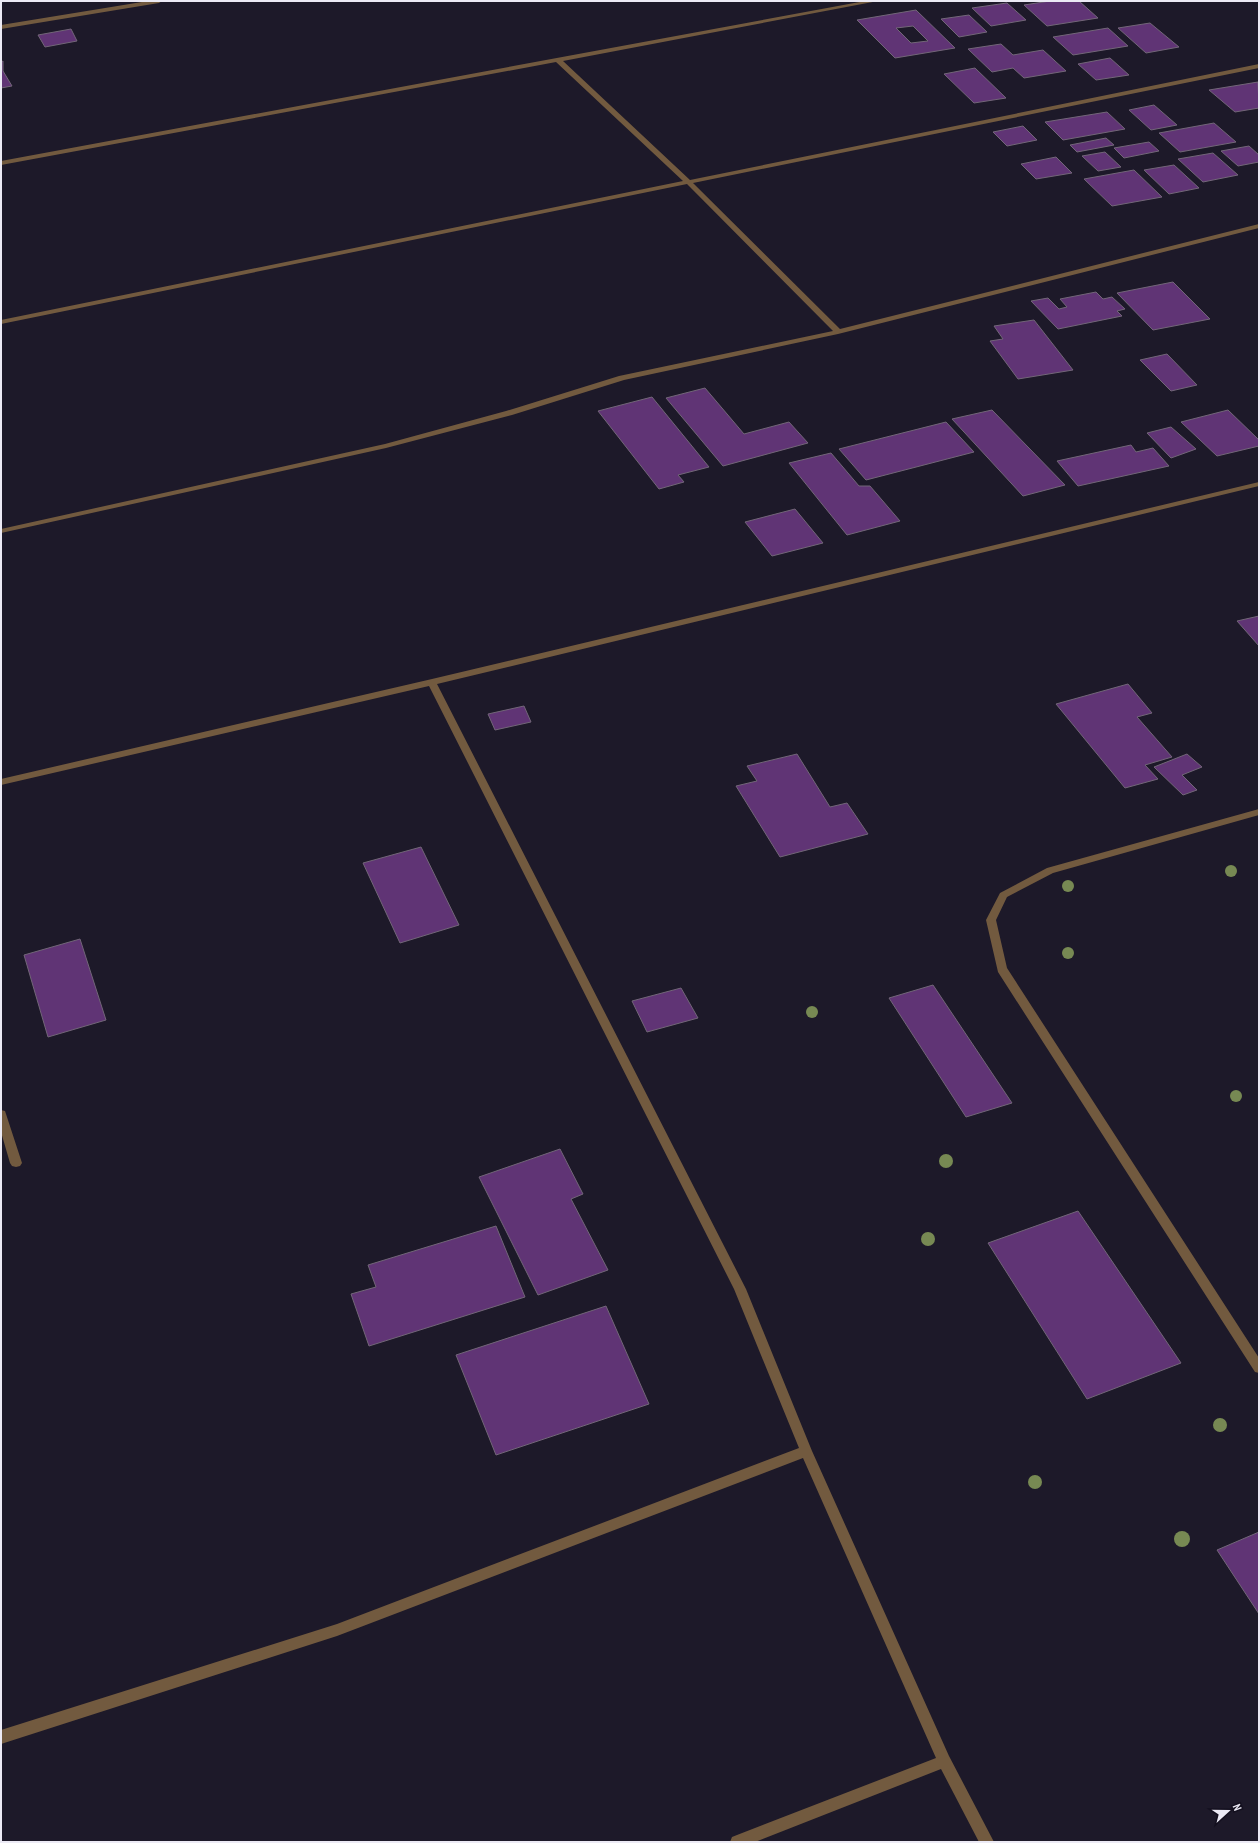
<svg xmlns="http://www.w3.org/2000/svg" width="1260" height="1843" viewBox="0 0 1260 1843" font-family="'PT Sans Narrow',sans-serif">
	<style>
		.building { fill: #603475; stroke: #726678; fill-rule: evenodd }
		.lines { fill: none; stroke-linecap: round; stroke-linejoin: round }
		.minor { fill: #725a3f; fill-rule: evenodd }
		.tree { fill: #778953 }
	</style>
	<rect width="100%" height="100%" fill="#1d1929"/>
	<path class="building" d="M1050 1H1079L1098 18 1047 26 1024 5Z
		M1007 3 1026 20 991 26 972 8Z
		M916 10 955 48 895 58 857 20ZM913 26 928 41 911 43 896 28Z
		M969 15 987 32 959 37 941 19Z
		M1150 23 1179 47 1146 53 1118 28Z
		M1108 28 1128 46 1073 55 1053 37Z
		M71 29 77 41 45 47 38 35Z
		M1001 44 1013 55 1043 50 1066 71 1024 78 1013 68 992 72 968 49Z
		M1110 58 1129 75 1096 80 1078 64Z
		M3 61V71L12 86 1 88V62Z
		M975 68 1006 98 974 103 944 74Z
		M1258 82 1259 108 1235 112 1209 90Z
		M1154 105 1177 125 1151 130 1129 110Z
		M1107 112 1125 129 1063 140 1045 122Z
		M1214 123 1236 142 1180 152 1159 133Z
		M1023 126 1037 140 1007 146 993 132Z
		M1106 138 1114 145 1077 152 1070 145Z
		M1149 142 1159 151 1124 158 1114 148Z
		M1249 146 1259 155V162L1238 166 1221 151Z
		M1105 152 1121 167 1098 171 1082 156Z
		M1213 153 1238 175 1203 182 1178 159Z
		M1056 157 1072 173 1036 179 1021 164Z
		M1174 165 1199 188 1169 194 1144 170Z
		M1134 170 1162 197 1112 206 1084 179Z
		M1173 282 1210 319 1153 330 1117 293Z
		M1096 292 1103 299 1112 297 1125 309 1117 311 1122 316 1058 329 1031 301 1048 298 1059 309 1067 307 1060 299Z
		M1034 320 1073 370 1018 379 990 341 1003 339 994 326Z
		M1167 354 1197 385 1171 391 1140 360Z
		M705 388 744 434 789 422 808 443 723 466 666 398Z
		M652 397 709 467 678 475 684 482 659 489 598 411Z
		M992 410 1065 485 1023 496 952 419Z
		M1228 410 1259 440V446L1217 456 1181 422Z
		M946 422 974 452 866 480 839 449Z
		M1171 427 1196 449 1171 458 1147 433Z
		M1131 445 1136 452 1153 448 1169 466 1078 486 1057 461Z
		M831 453 859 486H870L900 521 847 535 789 463Z
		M795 509 823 543 772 556 745 522Z
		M1259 616V646L1237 621Z
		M1128 684 1152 713 1137 717 1172 757 1145 765 1158 779 1125 788 1056 704Z
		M524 706 531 722 495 730 488 714Z
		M797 754 830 807 847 803 868 834 780 857 736 786 757 781 747 766Z
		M1187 754 1202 767 1182 775 1197 790 1183 795 1154 767Z
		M421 847 459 925 400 943 363 863Z
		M80 939 106 1020 48 1037 24 955Z
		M933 985 1012 1103 966 1117 889 998Z
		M681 988 698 1018 647 1032 632 1001Z
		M560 1149 583 1194 571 1199 608 1270 538 1295 479 1177Z
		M1078 1211 1181 1363 1087 1399 988 1243Z
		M496 1226 525 1297 369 1346 351 1294 376 1287 368 1265Z
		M606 1306 649 1404 496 1455 456 1355Z
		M1259 1532V1614L1217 1550Z"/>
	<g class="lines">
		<path class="minor" d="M148 1H162L159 3 1 29V25Z
			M865 1H878L563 61 690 180 1259 64V68L693 183 840 329 1259 224V228L838 334 624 380 512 415 386 448 1 533V529L385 444 506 411 619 376 833 331 687 184 1 324V320L683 181 556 62 1 165V161Z
			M1259 482V486L437 684 746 1289 812 1451 949 1756 994 1842H979L941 1769 755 1842H730L732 1837 737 1835 936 1758 803 1458 337 1636 1 1744V1730L337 1624 799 1448 734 1289 429 686 1 785V779L432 679Z
			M1259 809V815L1053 873 1007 897 996 920 1007 968 1259 1358V1373L1255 1372 998 972 986 920 1000 893 1047 868Z
			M1 1110 5 1111 6 1114 22 1163 20 1166 16 1167 12 1166 10 1163 1 1132Z"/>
	</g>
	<g class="tree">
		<circle cx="1231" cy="871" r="6"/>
		<circle cx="1068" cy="886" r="6"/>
		<circle cx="1068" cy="953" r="6"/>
		<circle cx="812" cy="1012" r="6"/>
		<circle cx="1236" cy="1096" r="6"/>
		<circle cx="946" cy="1161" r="7"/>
		<circle cx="928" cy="1239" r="7"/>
		<circle cx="1220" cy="1425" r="7"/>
		<circle cx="1035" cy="1482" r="7"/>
		<circle cx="1182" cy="1539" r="8"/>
	</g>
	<rect width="1260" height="1843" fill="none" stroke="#eceaf5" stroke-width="4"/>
	<g transform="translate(1228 1811) rotate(69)" stroke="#14101f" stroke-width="3" paint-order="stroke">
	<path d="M0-3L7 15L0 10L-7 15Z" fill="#eceaf5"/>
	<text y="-6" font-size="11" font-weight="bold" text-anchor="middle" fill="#eceaf5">N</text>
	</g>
</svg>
